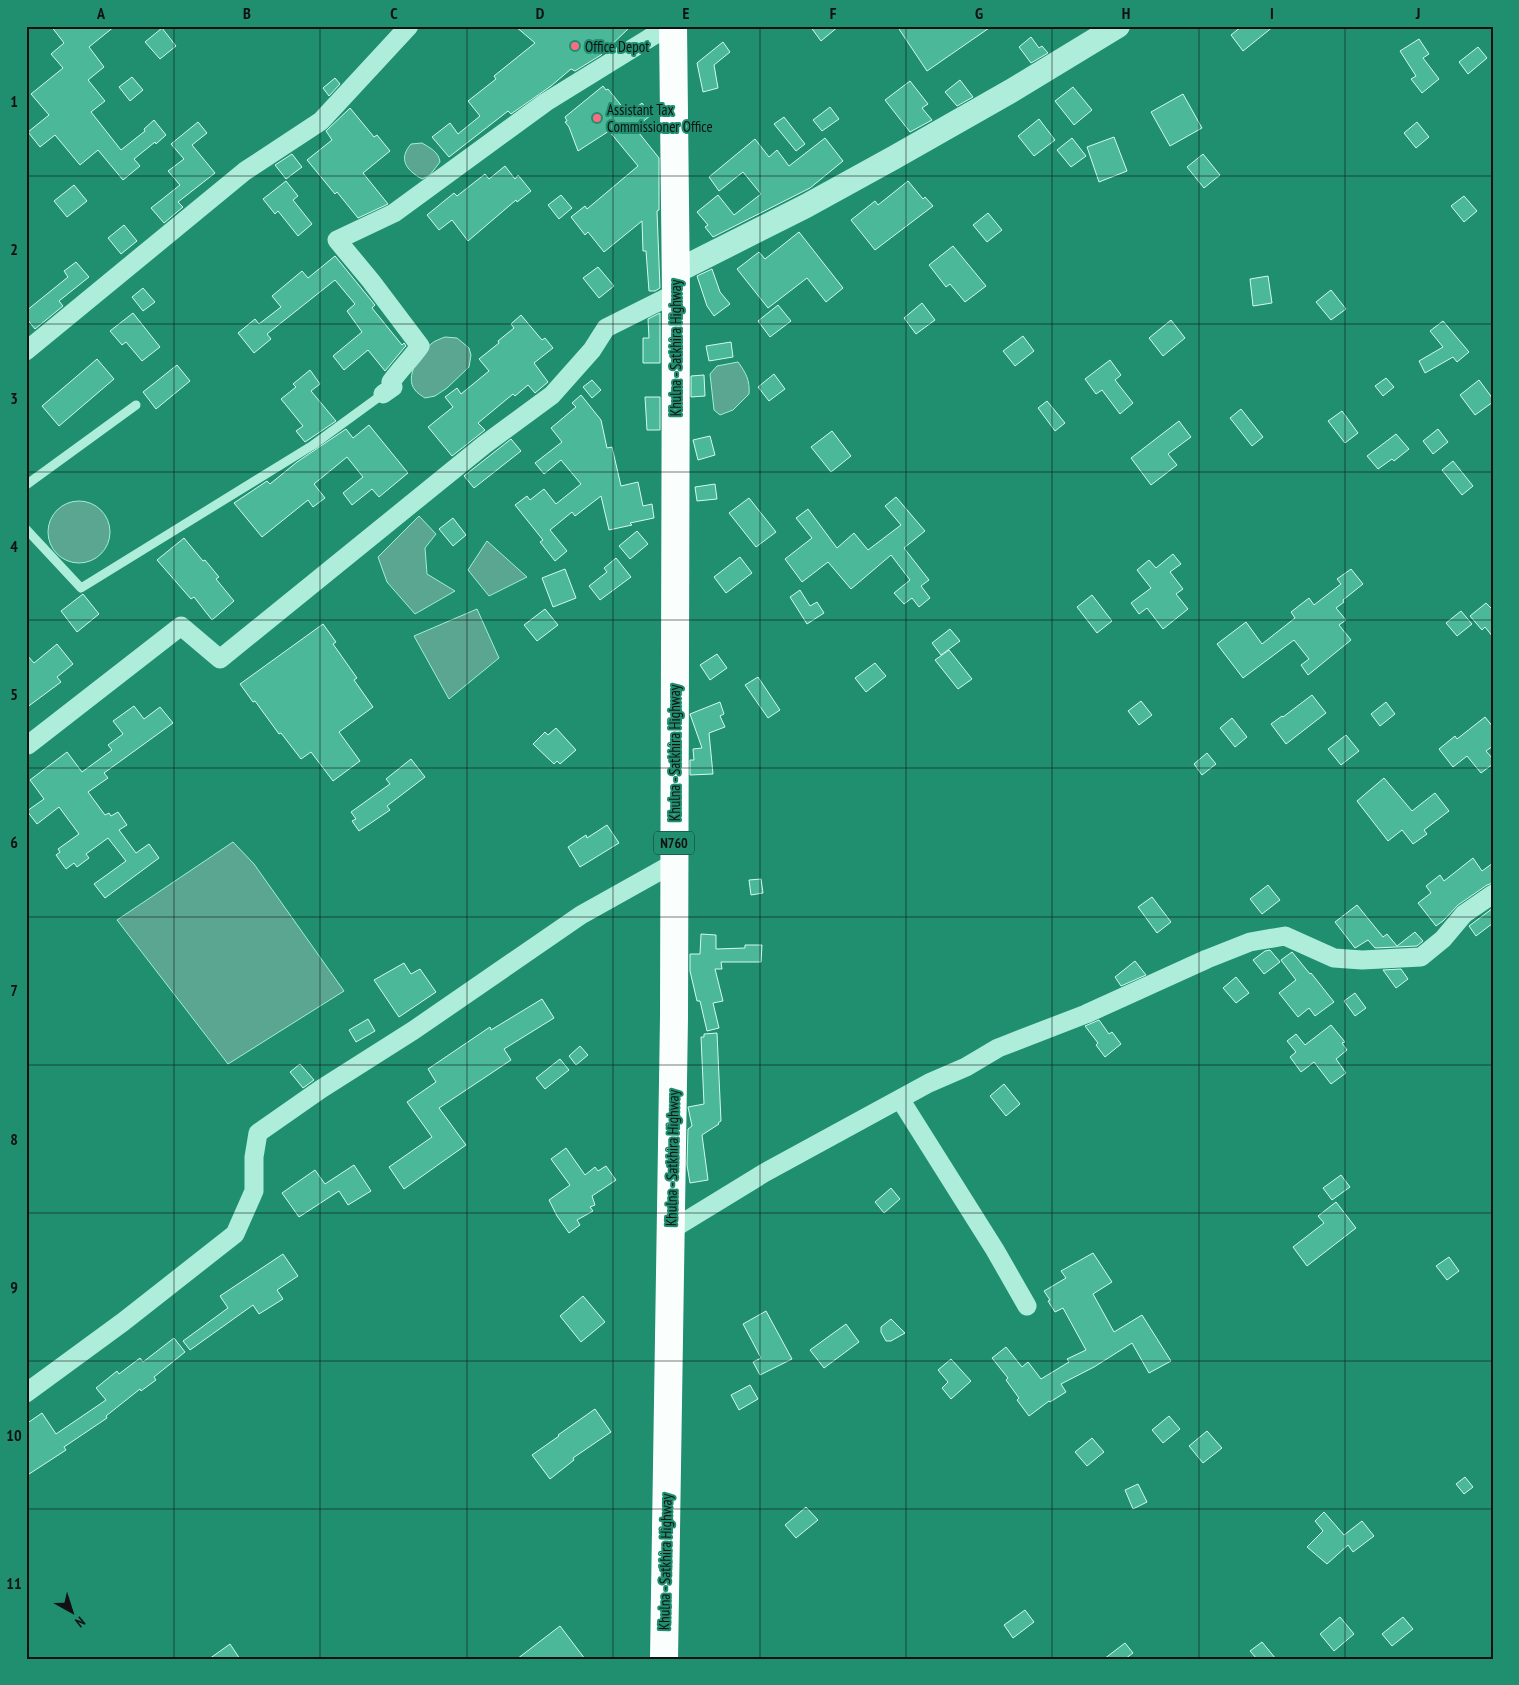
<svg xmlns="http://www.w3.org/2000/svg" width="1519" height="1685" viewBox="0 0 1519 1685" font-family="'PT Sans Narrow',sans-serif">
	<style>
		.water { fill: #5aa691; stroke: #a2eed7 }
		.building { fill: #4bb899; stroke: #d4f9ee }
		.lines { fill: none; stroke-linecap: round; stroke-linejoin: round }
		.service { stroke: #aeedda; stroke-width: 9 }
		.minor { stroke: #aeedda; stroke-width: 19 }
		.tertiary { stroke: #aeedda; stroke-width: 24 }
		.trunk { stroke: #fafffe; stroke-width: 28 }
		.grid { fill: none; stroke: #111; stroke-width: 1; stroke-opacity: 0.55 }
		.poi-dot { fill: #fb6e81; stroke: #1f8f70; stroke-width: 2 }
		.labels { text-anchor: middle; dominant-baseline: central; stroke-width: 4; stroke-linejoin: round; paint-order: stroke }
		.shield { fill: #1f8f70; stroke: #15372e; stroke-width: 1 }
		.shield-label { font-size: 14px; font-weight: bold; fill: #111 }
		.poi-label { font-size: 15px; fill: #111; stroke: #1f8f70; text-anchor: start }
		.street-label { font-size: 15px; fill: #111; stroke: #1f8f70 }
		.neatline { fill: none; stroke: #111; stroke-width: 2 }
		.grid-label { font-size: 16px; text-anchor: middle; font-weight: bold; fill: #111 }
	</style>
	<rect width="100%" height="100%" fill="#1f8f70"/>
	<path class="water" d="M422 143C430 148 439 152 440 162L430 175 422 179C406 170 398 159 411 144Z
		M445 337 457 338 469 348 471 355 469 367 447 388 435 396 425 398C422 396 417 393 415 390 404 377 420 353 431 344 434 341 440 339 445 337Z
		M738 362C746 373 750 380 749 394L733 410 720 415 714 410 710 374 717 366Z
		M48 532a31 31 0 1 1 62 0a31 31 0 1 1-62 0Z
		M419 516 436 534 425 548 427 574 455 591 415 614 387 582 378 557Z
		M487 541 527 577 489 596 468 570Z
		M477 609 499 658 449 699 414 636Z
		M233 842 254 864 344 991 228 1064 117 920Z"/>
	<path class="building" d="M51 26H115L89 47 104 67 88 80 105 101 91 112 121 150 145 131 144 129 154 120 166 135 156 144 155 142 134 159 140 166 123 180 98 150 80 165 55 135 40 147 28 132 49 115 31 94 63 68 51 54 64 43Z
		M515 26H631L601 55 575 71 571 69 551 86 511 114 508 111 449 157 432 137 450 123 458 134 480 116 468 101 496 79 494 76 535 43Z
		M810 26H839L821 41Z
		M897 26H992L927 71Z
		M1242 26H1274L1243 51 1231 35Z
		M162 28 176 46 160 59 145 42Z
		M1031 37 1039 48 1042 46 1048 53 1031 63 1019 47Z
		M1419 39 1429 54 1423 58 1439 79 1422 93 1411 79 1416 76 1400 51Z
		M723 42 730 52 714 65 718 88 703 92 697 63Z
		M1478 47 1487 58 1468 74 1459 62Z
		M132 77 143 90 130 101 119 87Z
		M335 78 340 84 329 96 323 88Z
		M960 80 973 97 957 106 945 92Z
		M910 81 928 104 922 108 932 120 910 132 885 100Z
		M603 86 606 90 608 89 628 114 642 103 651 115 635 128 659 158V210L657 211 660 288 655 291H649L646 251H643L642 221 604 252 588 232 585 235 571 217 585 206 587 209 638 166 609 131 578 151 569 127 565 122 567 121 565 117Z
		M1073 87 1092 110 1074 125 1055 101Z
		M1183 94 1202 128 1170 146 1151 112Z
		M830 107 839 119 822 131 813 120Z
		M350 108 374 137 377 135 390 151 363 173 388 204 358 218 337 192 335 194 307 160 332 140 326 131Z
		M784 117 805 144 796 151 774 124Z
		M1039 119 1055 140 1034 156 1018 136Z
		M198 122 207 133 192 145 215 173 178 202 183 207 164 223 151 208 180 185 168 171 184 159 171 144Z
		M1417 122 1429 137 1416 148 1404 133Z
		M1114 137 1127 171 1099 182 1087 147Z
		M825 138 843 161 810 188 713 237 705 227 708 225 697 212 718 195 734 215 761 194 743 172 719 191 709 177 755 139 769 157 777 150 789 166Z
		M1072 138 1086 156 1071 167 1057 150Z
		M292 154 302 167 286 179 275 165Z
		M1203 154 1220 175 1204 188 1187 167Z
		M505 166 515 179 518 175 531 191 517 202 516 200 468 241 452 220 439 230 427 215 454 193 457 196 485 174 489 179Z
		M286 181 298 196 293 200 312 224 298 236 278 211 275 214 263 199Z
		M908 181 923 199 925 197 933 206 875 250 851 220 875 201 878 205Z
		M74 185 87 201 67 217 54 201Z
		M561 195 572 208 559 219 548 205Z
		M1464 196 1477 211 1464 222 1451 206Z
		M988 213 1002 230 987 242 973 225Z
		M124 225 137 241 121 254 108 238Z
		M799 232 843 288 826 302 807 278 768 308 737 269 759 252 765 259Z
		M953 246 986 286 965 302 950 284 946 287 929 265Z
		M335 256 375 305 372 308 402 345 404 343 406 346 404 348 385 371 368 350 344 370 333 356 362 332 347 311 355 304 335 280 267 334 271 339 254 353 238 333 255 319 259 324 281 307 272 296 302 271 308 278Z
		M76 262 89 277 59 301 63 306 35 329 26 318V311L68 277 64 271Z
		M598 267 614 286 599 298 583 278Z
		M712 269 720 292 730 304 714 316 707 306 697 276Z
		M1268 276 1272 303 1253 306 1250 279Z
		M143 288 155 302 143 311 132 297Z
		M1331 290 1346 309 1331 320 1316 302Z
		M922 303 935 320 916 334 904 318Z
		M778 305 791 321 770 337 758 321Z
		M133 313 160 347 142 361 126 342 122 345 110 331Z
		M660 313V363H643V338H649L648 319Z
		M521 315 542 340 545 338 553 348 534 363 548 382 535 393 528 385 515 396 513 394 478 423 485 430 452 456 428 427 453 407 445 397 457 388 461 394 489 371 479 359 499 343 498 341 514 328 511 324Z
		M1171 320 1185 338 1163 356 1149 338Z
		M1443 321 1469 352 1457 362 1453 357 1425 373 1419 361 1443 347 1430 331Z
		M1023 336 1034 351 1015 366 1003 351Z
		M731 342 733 357 709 361 706 346Z
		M97 359 114 379 59 426 42 406Z
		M1110 360 1121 375 1115 380 1133 403 1120 414 1102 390 1096 394 1085 379Z
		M177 365 190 381 156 409 143 392Z
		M310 370 320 384 311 391 336 421 305 442 296 431 303 426 281 399 296 387 293 384Z
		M774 374 785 389 769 401 758 387Z
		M704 375 705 396 691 397V376Z
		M1386 378 1394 387 1383 396 1375 386Z
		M592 380 601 390 592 398 583 387Z
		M1479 380 1493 399V402L1475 415 1460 395Z
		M581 395 601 420 607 448 612 447 621 486 638 482 643 506 652 504 654 518 630 523 632 525 609 530 601 496 575 516 572 512 550 530 567 551 555 561 540 542 543 540 515 505 527 496 530 500 544 489 556 504 581 484 561 460 544 474 535 463 562 442 551 428 576 407 572 403Z
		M645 397H660V430H647Z
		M1047 401 1065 423 1055 431 1038 408Z
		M1241 409 1263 437 1252 446 1230 418Z
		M1342 411 1358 433 1345 443 1328 421Z
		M1179 421 1191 437 1168 454 1177 465 1151 485 1131 458Z
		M369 425 408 473 379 497 372 489 352 505 343 493 363 477 347 457 314 484 325 498 313 507 308 500 262 537 234 503 267 481 270 484 297 462 343 431 346 429 353 438Z
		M1438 429 1448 442 1433 454 1423 441Z
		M832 431 851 456 831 472 811 447Z
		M1396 434 1409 449 1394 461 1392 459 1378 469 1367 456Z
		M710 436 715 455 698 460 693 440Z
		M511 439 521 451 474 488 464 476Z
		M1453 461 1473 486 1462 495 1442 470Z
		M715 484 717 499 697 501 695 487Z
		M896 497 925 531 904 548 929 580 921 586 930 598 919 607 912 598 904 604 894 593 910 580 891 555 851 589 828 562 802 582 785 559 812 538 796 518 808 509 837 548 854 533 868 550 901 525 885 506Z
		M749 498 776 532 756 547 729 513Z
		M453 518 466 535 453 546 439 529Z
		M637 531 648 544 630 559 619 546Z
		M184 538 203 561 205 560 219 577 216 579 234 601 212 620 194 597 191 599 157 560Z
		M1173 554 1181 564 1170 572 1183 589 1176 594 1188 609 1163 629 1147 608 1139 614 1131 603 1151 588 1137 570 1149 560 1156 568Z
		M740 557 752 573 726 593 714 577Z
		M616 558 631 577 600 600 589 586 607 572 604 568Z
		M565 569 576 598 553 607 542 578Z
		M1351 569 1363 584 1343 600 1344 602 1336 608 1346 620 1339 625 1351 640 1308 675 1301 665 1309 659 1294 640 1243 678 1217 644 1246 622 1262 644 1295 618 1291 612 1309 598 1314 605 1341 584 1337 579Z
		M800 590 810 606 817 602 824 613 807 624 790 597Z
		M83 594 99 614 77 632 61 611Z
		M1092 595 1112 621 1097 633 1077 607Z
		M1486 603 1493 610V637L1485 627 1482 630 1470 616Z
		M545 609 558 625 537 641 524 625Z
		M1461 611 1472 624 1457 636 1446 623Z
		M323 624 336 642 333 644 357 678 354 680 373 707 339 732 360 761 333 781 311 752 301 759 281 733 279 734 255 701 253 702 240 684Z
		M950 629 960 641 941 655 932 643Z
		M57 644 73 664 57 677 61 682 26 708V654L34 663Z
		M949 650 972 679 958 689 935 660Z
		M717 654 727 668 710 680 700 665Z
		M875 663 886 676 866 692 855 678Z
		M758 677 780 710 768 718 745 685Z
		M1312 695 1326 713 1286 744 1271 724 1282 716 1283 717Z
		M1141 701 1152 715 1139 725 1128 711Z
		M720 702 724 714 720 716 725 727 709 733 713 774 690 775V760H694L693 749 702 748 690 714Z
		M1386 702 1395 714 1380 726 1371 714Z
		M134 706 144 719 160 707 173 723 104 773 108 778 88 792 105 815 109 813 111 816 118 812 127 825 119 830 136 853 149 844 159 858 105 898 94 884 126 861 108 838 86 854 89 858 77 867 74 863 66 869 56 855 60 852 58 849 79 834 59 807 37 824 27 811 44 799 30 780 67 752 82 772 112 750 108 745 123 734 113 721Z
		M1485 717 1493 727V746L1486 751 1493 759V764L1481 773 1467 756 1453 767 1439 749 1455 736 1457 739Z
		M1232 718 1247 737 1235 747 1220 728Z
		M556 728 576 750 560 764 557 761 554 764 533 744 545 732 548 735Z
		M1346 735 1359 751 1341 765 1328 749Z
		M1207 753 1216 764 1202 775 1194 764Z
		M411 759 425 777 387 806 390 810 359 831 352 821 356 819 351 812 390 784 386 779Z
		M1384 778 1412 811 1435 793 1449 811 1424 830 1427 834 1413 844 1402 830 1388 841 1357 801Z
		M607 825 619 843 580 867 568 847 586 835 587 838Z
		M1473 858 1482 871 1493 863V883L1487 885 1458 905 1443 921 1436 926 1418 903 1431 893 1426 886 1440 875 1444 881Z
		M761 879 763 893 751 895 749 880Z
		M1268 885 1280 900 1262 914 1250 899Z
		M1152 897 1171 922 1157 933 1138 907Z
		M1357 905 1383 937 1387 934 1397 946 1415 932 1423 941 1417 946 1375 948 1368 940 1355 948 1335 922Z
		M1493 908V923L1476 936 1469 926Z
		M701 934 716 935V949L745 948V945H762L761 962H721L722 969H715L723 1001 713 1003 719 1028 707 1031 700 1001H697L690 971V954H700Z
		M1270 950 1280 962 1264 974 1253 960 1265 951Z
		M1292 952 1310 974 1311 973 1334 1002 1315 1016 1309 1008 1298 1017 1279 993 1296 980 1281 960Z
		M1135 961 1146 975 1121 986 1115 977Z
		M404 963 411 974 420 969 436 992 399 1017 374 980Z
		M1401 969 1408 979 1396 988 1383 970Z
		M1236 977 1249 993 1236 1003 1223 988Z
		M1355 993 1366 1008 1355 1016 1344 1001Z
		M542 999 554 1018 504 1049 511 1060 439 1108 466 1145 404 1189 389 1167 432 1137 407 1102 436 1082 428 1069 490 1027 491 1030Z
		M368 1019 375 1031 356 1042 349 1030Z
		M1099 1020 1109 1034 1112 1032 1121 1044 1105 1057 1096 1045 1098 1043 1085 1026Z
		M1331 1025 1345 1042 1342 1043 1347 1050 1336 1059 1346 1073 1331 1084 1314 1062 1301 1072 1290 1057 1296 1052 1287 1041 1296 1034 1305 1045Z
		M717 1033 721 1121 718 1123 719 1124 702 1135 708 1180 690 1183 687 1165 688 1129 692 1126 688 1107 704 1104 701 1037H704V1034Z
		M580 1046 588 1055 576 1065 569 1056Z
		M560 1059 569 1070 545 1089 536 1078Z
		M300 1064 314 1080 303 1088 290 1072Z
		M1004 1084 1020 1104 1006 1116 990 1096Z
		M566 1148 585 1175 595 1167 598 1171 606 1166 616 1180 592 1196 595 1205 590 1207 593 1211 577 1220 580 1225 569 1233 557 1216 549 1200 570 1185 551 1159Z
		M354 1165 371 1191 348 1205 339 1191 299 1217 282 1193 315 1170 325 1184Z
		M1341 1175 1350 1187 1332 1200 1323 1188Z
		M891 1188 900 1199 884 1213 875 1202Z
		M1336 1202 1356 1228 1307 1266 1293 1247 1324 1223 1318 1216Z
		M1093 1253 1112 1282 1093 1294 1114 1332 1142 1315 1171 1361 1149 1373 1132 1343 1094 1367 1061 1384 1066 1392 1050 1402 1049 1401 1029 1416 1017 1400 1019 1398 1006 1380 1008 1378 992 1358 1006 1347 1022 1367 1028 1362 1041 1379 1069 1362 1067 1359 1086 1350 1063 1308 1055 1312 1048 1301 1050 1300 1044 1291 1066 1278 1061 1271Z
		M283 1254 298 1276 277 1290 283 1299 259 1314 253 1305 190 1350 183 1341 228 1308 220 1296Z
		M1449 1257 1459 1271 1447 1280 1436 1266Z
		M583 1296 605 1322 581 1342 560 1316Z
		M766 1311 792 1359 760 1375 753 1362 761 1358 743 1324Z
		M891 1319 905 1333 891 1341H886L881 1332V1327Z
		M846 1324 859 1342 824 1368 810 1350Z
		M174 1338 185 1352 154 1377 156 1380 141 1391 140 1389 106 1416 107 1418 64 1447 66 1450 26 1476V1424L42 1413 56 1434 106 1400 96 1388 117 1371 119 1374 140 1358 143 1362Z
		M951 1359 971 1381 951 1399 942 1388 948 1382 938 1370Z
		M750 1385 758 1399 739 1410 731 1395Z
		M595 1409 611 1432 573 1458 574 1460 550 1479 532 1455 559 1436 558 1435Z
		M1169 1416 1180 1429 1163 1443 1152 1430Z
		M1207 1431 1222 1448 1203 1463 1189 1446Z
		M1092 1438 1104 1452 1087 1466 1075 1452Z
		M1465 1477 1473 1487 1464 1494 1456 1484Z
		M1138 1484 1147 1502 1133 1509 1125 1490Z
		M806 1507 818 1520 796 1538 785 1525Z
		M1324 1512 1344 1535 1362 1521 1374 1536 1353 1552 1348 1545 1327 1564 1307 1547 1323 1531 1315 1521Z
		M1025 1610 1034 1622 1013 1638 1004 1625Z
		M1340 1617 1354 1634 1334 1651 1320 1634Z
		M1403 1617 1413 1629 1392 1646 1382 1634Z
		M560 1626 585 1659H517Z
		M1262 1642 1276 1659H1257L1250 1651Z
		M1125 1643 1133 1653 1125 1659H1104Z
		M230 1644 240 1659H209Z"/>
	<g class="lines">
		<path class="service" d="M26 485 136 405
			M26 529 81 588 313 445 383 394"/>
		<path class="minor" d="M26 351 245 171 321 121 409 26
			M383 394 393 387 391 382C400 369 411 359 420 346L371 281 337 240 394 213 546 102 669 26
			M26 743 28 745 181 626 220 659 484 445 552 395 592 350 606 328 676 293
			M900 1099 995 1250 1027 1306
			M671 1230 764 1173 929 1083 966 1067 998 1048 1086 1014 1207 959 1250 942 1285 936 1334 958 1362 960 1421 957 1443 939 1464 914 1493 894
			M26 1393 123 1322 235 1234 254 1191V1157L258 1133 321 1089 414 1030 581 915 674 863"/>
		<path class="tertiary" d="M675 272 806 206 895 157 1011 91 1118 26"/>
		<path class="trunk" d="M664 1659 674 1017 676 293 673 26"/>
	</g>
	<path class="grid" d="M174 26V1659M320 26V1659M467 26V1659M613 26V1659M760 26V1659M906 26V1659M1052 26V1659M1199 26V1659M1345 26V1659M26 176H1493M26 324H1493M26 472H1493M26 620H1493M26 768H1493M26 917H1493M26 1065H1493M26 1213H1493M26 1361H1493M26 1509H1493"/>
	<g class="poi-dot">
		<circle cx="575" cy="46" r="5"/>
		<circle cx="597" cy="118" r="5"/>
	</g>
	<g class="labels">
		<rect class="shield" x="654" y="831.5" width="40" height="23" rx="4"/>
		<g class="shield-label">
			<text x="674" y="843">N760</text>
		</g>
		<g class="poi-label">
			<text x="585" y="46">Office Depot</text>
			<text x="607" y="109">Assistant Tax<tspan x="607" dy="17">Commissioner Office</tspan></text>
		</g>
		<g class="street-label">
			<text transform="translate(675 348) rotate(-90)">Khulna - Satkhira Highway</text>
			<text transform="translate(674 753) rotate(-90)">Khulna - Satkhira Highway</text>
			<text transform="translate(672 1158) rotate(-89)">Khulna - Satkhira Highway</text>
			<text transform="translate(665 1562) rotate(-89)">Khulna - Satkhira Highway</text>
		</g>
	</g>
	<rect width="1519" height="1685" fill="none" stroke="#1f8f70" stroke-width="55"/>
	<g transform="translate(72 1612) rotate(141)" stroke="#1f8f70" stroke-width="4" paint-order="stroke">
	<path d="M0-4L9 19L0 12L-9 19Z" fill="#111111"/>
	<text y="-8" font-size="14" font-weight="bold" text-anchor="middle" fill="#111111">N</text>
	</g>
	<rect x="28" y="28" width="1464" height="1630" class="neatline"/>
	<g class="grid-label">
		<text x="101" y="19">A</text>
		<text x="247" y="19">B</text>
		<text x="394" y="19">C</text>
		<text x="540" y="19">D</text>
		<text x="686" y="19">E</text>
		<text x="833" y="19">F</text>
		<text x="979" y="19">G</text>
		<text x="1126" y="19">H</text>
		<text x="1272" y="19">I</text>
		<text x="1418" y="19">J</text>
		<text x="14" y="107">1</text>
		<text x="14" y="255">2</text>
		<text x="14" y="404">3</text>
		<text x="14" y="552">4</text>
		<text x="14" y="700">5</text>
		<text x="14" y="848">6</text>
		<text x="14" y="996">7</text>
		<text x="14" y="1145">8</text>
		<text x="14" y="1293">9</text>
		<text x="14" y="1441">10</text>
		<text x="14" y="1589">11</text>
	</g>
</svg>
